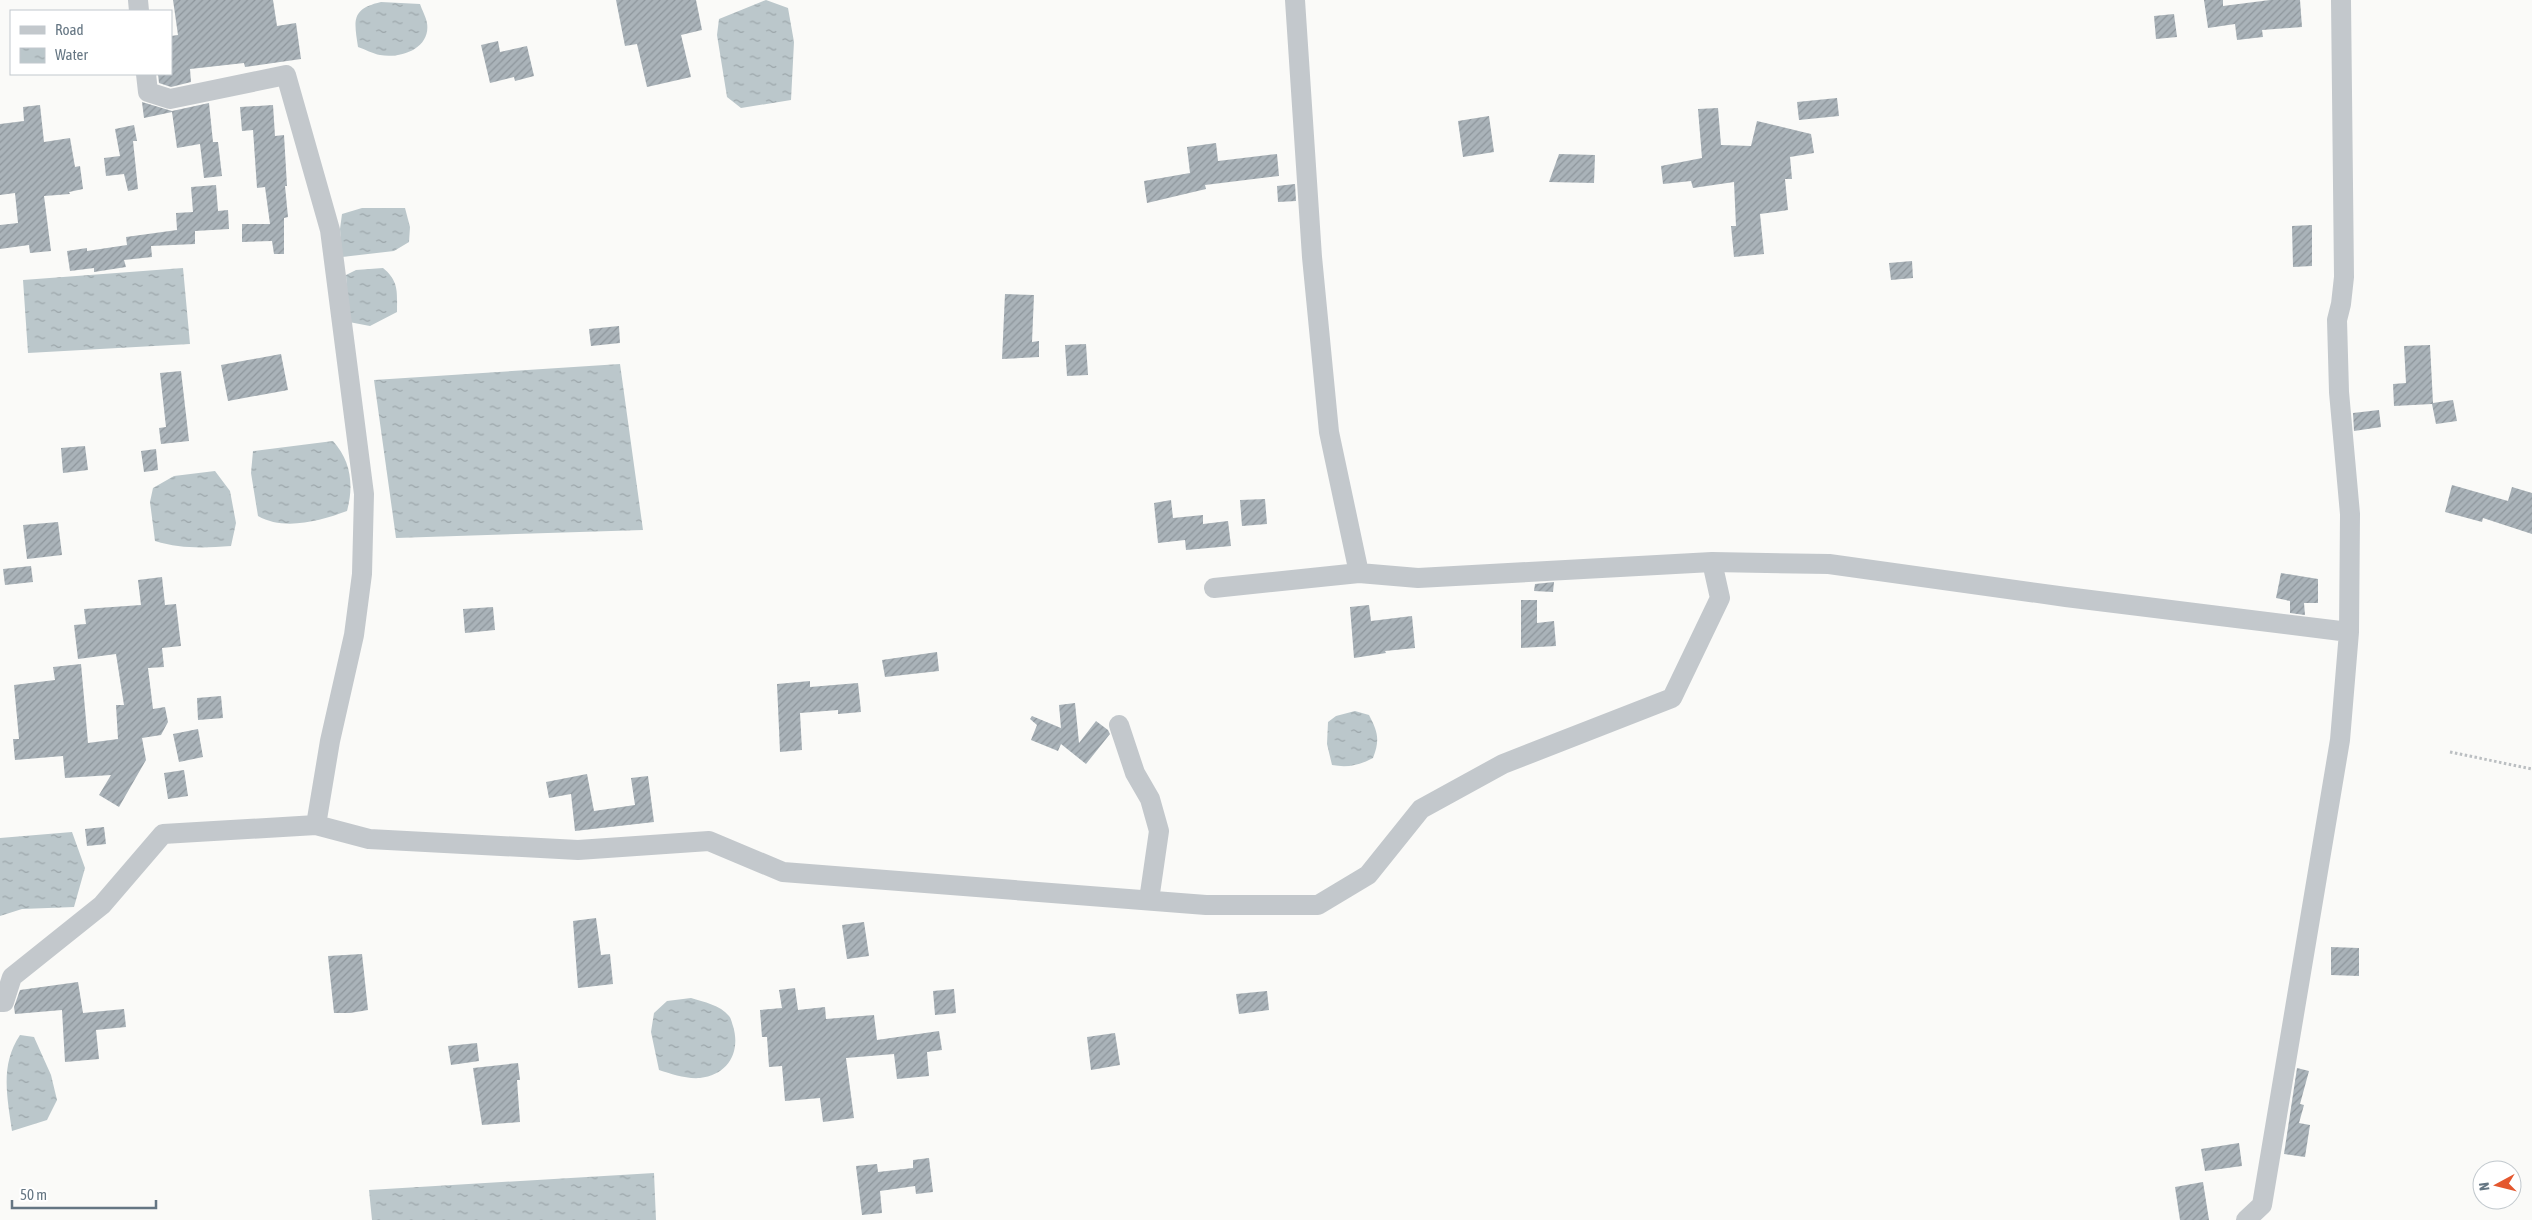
<svg xmlns="http://www.w3.org/2000/svg" width="2532" height="1220" viewBox="0 0 2532 1220" font-family="'Asap Condensed',sans-serif">
	<style>
		.water { fill: url(#water-ripples) }
		.building { fill: url(#building-hatch) }
		.lines { fill: none; stroke-linecap: round; stroke-linejoin: round }
		.path { stroke: #bbbfc2; stroke-width: 3; stroke-dasharray: 2.5 2.5; stroke-linecap: butt }
		.minor { stroke: #c3c8cc; stroke-width: 20 }
	</style>
	<defs>
		<pattern id="water-ripples" width="26" height="14" patternUnits="userSpaceOnUse" patternTransform="scale(1.25)"><rect width="26" height="14" fill="#bbc7cb"/><path d="M2 4q2-2 4 0t4 0M15 11q2-2 4 0t4 0" fill="none" stroke="#9ca6aa"/></pattern>
		<pattern id="building-hatch" width="6" height="6" patternUnits="userSpaceOnUse" patternTransform="scale(1.25)"><rect width="6" height="6" fill="#aab3b9"/><path d="M-1 1l2-2M0 6l6-6M5 7l2-2" fill="none" stroke="#8e969c"/></pattern>
	</defs>
	<rect width="100%" height="100%" fill="#fafaf8"/>
	<path class="water" d="M766 0 788 8 794 42 791 100 741 108 727 97 717 35 719 19Z
		M381 2 420 4C422 10 426 17 427 23 431 48 401 59 380 55 373 54 365 49 358 47 354 20 351 9 381 2Z
		M362 208H405L410 227 409 242 394 251 342 257 340 229 342 214Z
		M183 268 190 344 28 353 23 280Z
		M383 268C399 281 397 292 397 312L370 326 349 322 346 275 356 270Z
		M620 364 643 530 396 538 374 380Z
		M333 441C351 461 354 485 347 511 320 521 284 531 258 516L251 473 253 451Z
		M215 471 230 491 236 523 231 546C204 548 181 549 155 541L150 502 153 488 174 476Z
		M1355 711 1369 715C1378 732 1380 740 1373 758 1360 765 1348 768 1332 765L1327 744 1328 722 1336 716Z
		M72 832 85 868 74 907 22 909 0 916V838Z
		M691 998C704 1002 720 1005 729 1016 731 1018 732 1023 733 1026 741 1052 728 1075 700 1078 685 1079 672 1074 659 1070L651 1032 654 1013 667 1001Z
		M20 1035 34 1037 51 1075 57 1100 47 1120 12 1131C7 1096 0 1065 20 1035Z
		M654 1173 656 1220H372L369 1190Z"/>
	<path class="building" d="M173 0H273L277 26 296 23 301 59 245 67 244 63 190 69 191 82 171 87 159 83 158 74H171V36L178 35Z
		M616 0H696L702 30 681 35 691 77 647 87 637 44 625 46Z
		M2204 0H2223V6L2270 0H2300L2302 27 2262 30 2263 37 2237 40 2235 24 2208 28Z
		M2174 14 2177 37 2156 39 2154 16Z
		M498 41 500 52 527 46 534 76 515 81 514 77 490 83 481 45Z
		M1837 98 1839 116 1799 120 1797 102Z
		M142 102 172 111 209 103 213 142H218L222 176 204 178 200 144 177 148 172 112 144 118Z
		M40 105 44 142 70 138 75 167 80 166 83 189 69 192 70 194 44 196 51 251 30 253 29 245 0 249V225L18 223 15 193 0 195V124L24 121 23 107Z
		M273 105 275 136 284 135 287 186H285L288 217 284 218V254H274L272 241 242 242V224H270L265 187 257 188 253 130 242 131 240 107Z
		M1718 108 1721 145 1751 146 1757 121 1811 134 1814 153 1790 157 1792 179H1785L1788 210 1760 214 1764 254 1734 257 1731 226H1736L1734 182 1693 188 1691 181 1663 184 1661 166 1702 158 1698 109Z
		M1489 116 1494 152 1463 157 1458 121Z
		M134 125 137 141H133L138 189 128 191 124 174 106 176 104 158 120 156 115 129Z
		M1216 143 1218 161 1277 154 1279 176 1205 185 1206 189 1147 203 1144 181 1190 173 1187 147Z
		M1559 154 1595 155 1594 183 1549 182Z
		M1295 184 1296 201 1278 202 1277 186Z
		M216 185 218 211 228 210 229 229 195 231V244L151 246 152 257 124 260 126 267 94 272V268L70 271 67 251 87 248V251L127 245 126 237 177 230 176 213 193 212 191 187Z
		M2312 225V266L2293 267 2292 226Z
		M1912 261 1913 278 1891 280 1889 263Z
		M1005 294 1034 295 1032 342 1039 341V357L1002 359Z
		M619 326 620 343 591 346 589 329Z
		M1086 344 1088 375 1067 376 1065 345Z
		M2430 345 2433 403 2453 400 2457 421 2436 424 2432 404 2394 406 2393 384 2406 383 2404 346Z
		M281 354 288 390 228 401 221 365Z
		M181 371 189 441 161 444 159 428 166 427 160 373Z
		M2379 410 2381 427 2354 431 2353 413Z
		M85 446 88 470 63 473 61 448Z
		M156 449 158 470 144 472 141 451Z
		M2452 485 2508 501 2512 487 2532 493V534L2483 518 2482 522 2445 512Z
		M1265 499 1267 524 1242 526 1240 500Z
		M1171 500 1173 518 1203 515V524L1228 521 1231 546 1186 550 1185 540 1158 543 1154 503Z
		M58 522 62 555 27 559 23 525Z
		M31 566 33 582 5 585 3 569Z
		M2281 573 2318 579V603H2304L2305 615 2290 613V601L2276 598Z
		M162 577 165 605 176 604 181 646 162 648 164 667 148 668 153 709 165 707 168 722 161 735 142 738 146 760 119 807 99 795 111 775 65 778 63 756 15 760 13 739H19L14 685 55 680 53 667 81 664 88 743 118 739 116 705H124L116 654 78 659 74 625 86 624 84 609 141 605 138 580Z
		M1554 582 1553 592 1534 591 1535 584Z
		M1521 600H1537V623L1554 621 1556 646 1521 648Z
		M1369 605 1371 621 1412 616 1415 648 1385 651 1386 653 1354 658 1350 607Z
		M493 607 495 630 465 633 463 609Z
		M937 652 939 671 885 677 882 660Z
		M810 681V687L858 683 861 712 838 714V710L800 713 802 750 780 752 777 684Z
		M221 696 223 718 198 720 197 698Z
		M1075 703 1079 743 1096 721 1108 730 1110 734 1086 764 1061 744 1058 751 1031 740 1037 725 1030 719 1032 716 1061 728 1059 705Z
		M198 729 203 757 179 762 173 734Z
		M184 770 188 796 168 799 164 773Z
		M587 774 594 811 635 805 631 778 648 776 654 822 575 831 571 794 549 798 546 782Z
		M104 827 106 844 87 846 85 829Z
		M596 918 601 955 610 954 613 984 578 988 573 921Z
		M864 922 869 956 847 959 842 925Z
		M2331 947 2359 948V976L2331 975Z
		M362 954 368 1010 350 1013H334L328 956Z
		M78 982 83 1013 124 1009 126 1027 96 1030 99 1059 65 1062 62 1010 15 1014 14 1007 20 990Z
		M795 988 798 1010 825 1007 826 1019 874 1015 877 1040 939 1031 942 1050 927 1052 929 1076 897 1079 894 1054 846 1058 854 1118 823 1122 820 1098 785 1101 782 1066 769 1067 767 1037H762L760 1010 782 1008 779 990Z
		M954 989 956 1013 935 1015 933 991Z
		M1267 991 1269 1010 1239 1014 1236 994Z
		M1115 1033 1120 1065 1091 1070 1087 1037Z
		M477 1043 479 1061 451 1065 448 1046Z
		M518 1063 520 1080H517L520 1122 482 1125 473 1068Z
		M2297 1068 2309 1071 2300 1104 2304 1105 2299 1123 2310 1125 2305 1157 2284 1154Z
		M2239 1143 2242 1166 2205 1171 2201 1149Z
		M929 1158 933 1192 916 1194 915 1186 880 1191 882 1213 862 1215 856 1166 877 1164 878 1172 913 1168V1160Z
		M2203 1182 2209 1220H2180L2175 1187Z"/>
	<g class="lines">
		<path class="path" d="M2450 752 2532 769"/>
		<path class="minor" d="M138 0 139 11
			M1295 0 1312 257 1329 432 1359 573
			M146 74 148 92 170 99 286 75 330 230 364 494 362 574 354 635 330 741 316 825
			M1214 588 1359 573 1418 578 1712 562 1829 564 2066 597 2349 632 2350 514 2339 392 2337 320 2341 304 2344 277 2341 0
			M1119 725 1135 773 1150 799 1159 831 1149 900
			M0 1002H4L12 977 102 905 163 834 316 825 369 839 578 850 709 841 783 872 1206 905H1318L1368 875 1421 809 1503 764 1672 698 1720 598 1712 562
			M2246 1220 2262 1205 2340 740 2349 632"/>
	</g>
	<rect x="10" y="10" width="162" height="65" fill="#ffffff" stroke="#c1c8cd"/>
	<rect x="20" y="26" width="25" height="8" fill="#c3c8cc" stroke="#c1c8cd"/>
	<text x="55" y="35" font-size="15" fill="#657683">Road</text>
	<rect x="20" y="48" width="25" height="15" fill="url(#water-ripples)" stroke="#c1c8cd"/>
	<text x="55" y="60" font-size="15" fill="#657683">Water</text>
	<g transform="translate(2497 1185) rotate(263)"><circle r="24" fill="#ffffff" stroke="#c1c8cd"/>
	<path d="M0-4L9 19L0 12L-9 19Z" fill="#e4572e"/>
	<text y="-8" font-size="14" font-weight="bold" text-anchor="middle" fill="#657683">N</text>
	</g>
	<path d="M12 1200v8h144v-8" fill="none" stroke="#657683" stroke-width="2.5"/>
	<text x="20" y="1200" font-size="15" fill="#657683" stroke="#ffffff" stroke-width="4" paint-order="stroke">50 m</text>
</svg>
